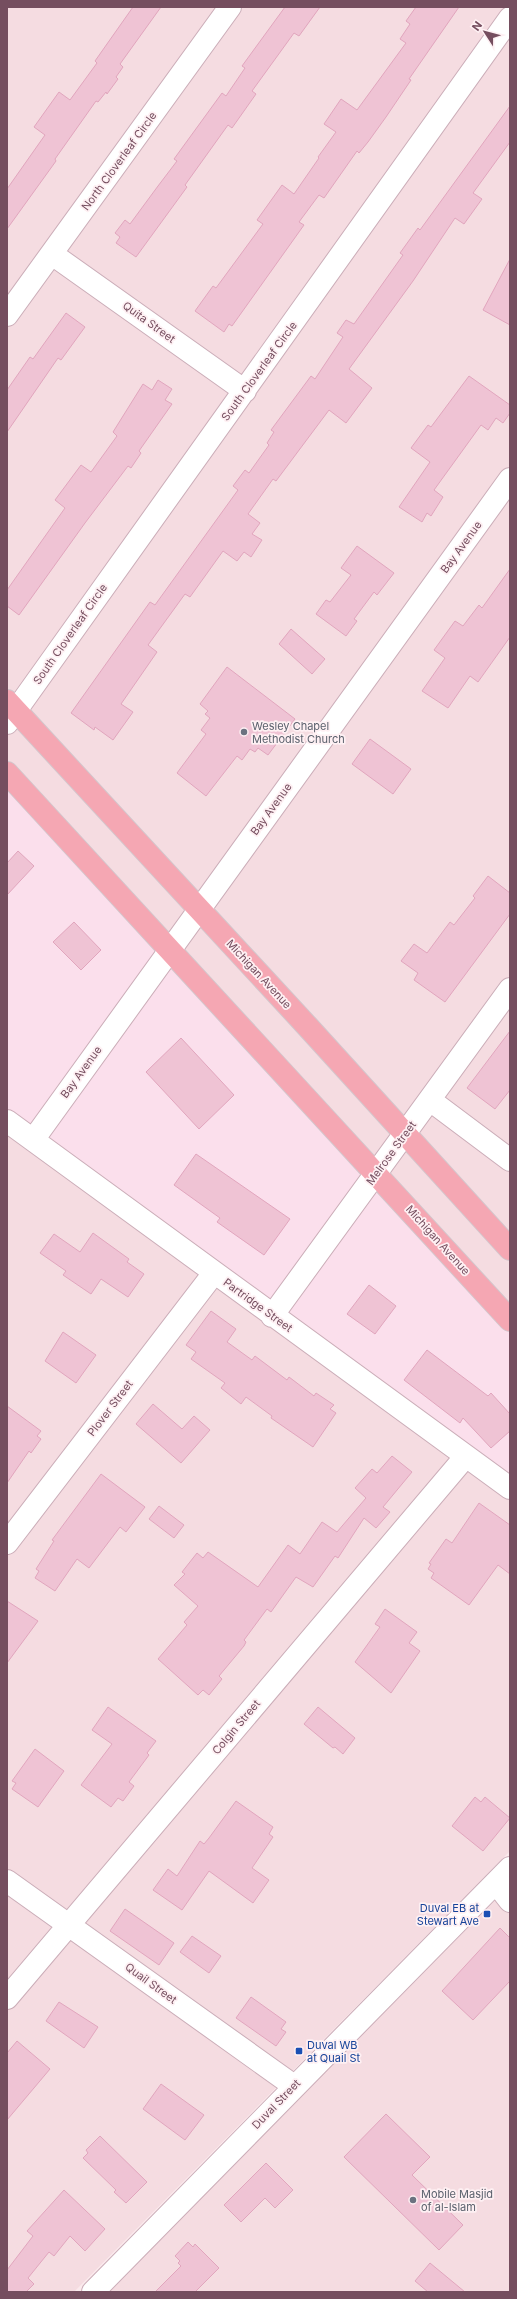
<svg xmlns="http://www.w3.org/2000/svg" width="517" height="2299" viewBox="0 0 517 2299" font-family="Inter,sans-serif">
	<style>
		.residential { fill: #f5dce1 }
		.commercial { fill: #fbdfec }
		.building { fill: #efc3d4; stroke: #e1a5bd }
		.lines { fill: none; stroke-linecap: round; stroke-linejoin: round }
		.minor-casing { stroke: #cbadb8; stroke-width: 24 }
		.major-casing { stroke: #d3c6cc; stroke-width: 24 }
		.minor { stroke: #fff; stroke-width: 22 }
		.major { stroke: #f5a7b3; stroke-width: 22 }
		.worship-dot { fill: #6b7280; stroke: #fef0f3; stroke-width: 1.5 }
		.transit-dot { fill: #1a4fb4; stroke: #fef0f3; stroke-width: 1.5 }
		.labels { text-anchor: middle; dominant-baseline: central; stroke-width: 3.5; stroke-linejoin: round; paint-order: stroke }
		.street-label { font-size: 11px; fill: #754e5f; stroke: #fef0f3 }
		.worship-label { font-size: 11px; fill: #5b616d; stroke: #fef0f3; text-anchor: start }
		.transit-label { font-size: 11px; fill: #164399; stroke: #fef0f3; text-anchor: end }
	</style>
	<rect width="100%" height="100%" fill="#fbeaed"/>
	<path class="residential" d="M7 7H510V1321L7 773Z
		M7 1122 510 1486V1851L74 2292H7Z
		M510 1878V2292H106Z"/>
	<path class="commercial" d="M7 773 510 1321V1486L7 1122Z"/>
	<path class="building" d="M133 7H161L120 64 123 67 116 77 118 79 107 94 106 92 98 102 96 101 55 159 56 161 7 229V189L45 135 34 127 59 92 70 100 97 63 95 61Z
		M285 7H320L299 36 294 33 252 91 256 94 232 128 228 125 185 185 187 187 136 257 116 243 120 237 115 233 125 220 130 224 158 186 177 161 174 159 222 93 226 96 245 68 242 66Z
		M416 7H459L409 79 411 80 386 117 368 142 359 153 357 151 324 198 319 195 299 222 304 225 232 326 229 324 224 332 195 311 213 286 216 288 263 224 257 220 282 185 294 194 319 158 318 157 336 132 324 124 341 99 357 110 406 43 400 39 410 24 406 21Z
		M510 106V142L473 193 482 199 464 224 455 218 413 281 349 369 372 388 346 423 329 410 276 481 273 479 248 514 260 523 252 534 262 540 251 557 244 552 237 561 223 551 190 597 185 594 148 645 157 652 121 704 133 712 113 740 95 727 94 730 71 713 150 602 155 605 238 490 233 486 245 470 249 473 269 445 267 443 274 432 271 430 311 376 315 379 343 337 337 333 346 320 354 324 403 255 400 253 418 228 420 230Z
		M510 259V325L483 310Z
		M66 313 85 327 61 360 58 358 7 432V390L30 357 33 359Z
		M469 376 510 405V413L503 423 496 418 488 430 481 425 434 490 443 497 431 516 427 513 422 522 399 507 430 462 411 448 428 425 431 427Z
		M158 380 172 389 165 400 172 404 139 451 141 453 131 468 128 466 85 523 19 615 7 606V590L65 508 55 500 81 465 91 472 117 436 113 432 143 384 152 390Z
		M357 546 394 573 377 595 374 592 354 619 357 621 346 636 316 614 326 600 330 602 351 575 341 568Z
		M510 569V637L478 682 470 676 448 708 422 691 445 658 434 650 455 621 463 626 479 605 482 608Z
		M291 629 325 659 312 674 279 644Z
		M227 667 295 719 268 755 258 748 255 752 250 749 242 760 237 756 206 796 177 773 206 734 201 730 210 718 205 714 208 711 200 704Z
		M370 739 411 769 393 794 352 764Z
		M18 851 34 866 7 895V863Z
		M488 876 510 893V914L445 1002 414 980 418 973 401 961 414 944 427 953 450 922 454 925 475 898 473 896Z
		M74 922 101 950 81 970 53 942Z
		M510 1031V1090L495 1109 467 1088Z
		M181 1038 234 1095 199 1129 146 1072Z
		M196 1154 290 1219 264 1255 217 1222 220 1218 174 1185Z
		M93 1233 129 1259 127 1262 144 1274 128 1297 101 1279 91 1294 63 1275 66 1271 40 1253 54 1234 80 1252Z
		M369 1285 396 1306 375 1334 347 1314Z
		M211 1311 236 1329 227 1342 252 1360 255 1356 287 1380 289 1377 314 1396 316 1393 334 1405 330 1409 336 1413 313 1447 271 1418 272 1416 246 1397 241 1404 221 1388 225 1383 191 1359 196 1352 186 1345Z
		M63 1332 96 1355 76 1383 45 1361Z
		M427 1350 488 1396 491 1393 510 1414V1431L491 1448 463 1418 460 1423 404 1380Z
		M153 1404 182 1429 194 1416 210 1430 181 1463 136 1424Z
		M7 1406 41 1431 37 1436 41 1439 31 1453 29 1451 7 1483Z
		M392 1456 412 1472 383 1507 390 1512 376 1528 364 1518 338 1558 335 1556 313 1587 296 1577 271 1612 267 1609 244 1640 246 1642 244 1646 219 1676 222 1679 209 1695 203 1690 198 1695 158 1659 187 1625 184 1622 198 1606 174 1585 185 1574 182 1572 197 1553 203 1558 208 1552 258 1587 288 1545 300 1554 322 1522 337 1532 366 1498 355 1488 372 1469 377 1473Z
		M101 1474 145 1507 126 1532 120 1527 89 1568 77 1559 55 1591 35 1578 39 1571 36 1569 54 1541 52 1540Z
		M479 1503 510 1525V1574L498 1565 469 1605 431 1578 434 1573 428 1569 431 1564 429 1563 446 1539 452 1543Z
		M159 1506 184 1525 174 1538 149 1519Z
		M7 1601 38 1621 7 1663Z
		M385 1609 417 1632 409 1643 420 1651 391 1693 355 1662 380 1627 375 1624Z
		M108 1707 156 1741 147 1753 149 1755 129 1782 134 1786 123 1801 118 1798 111 1807 81 1785 112 1744 92 1730Z
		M318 1707 355 1738 343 1754 335 1747 333 1748 304 1724Z
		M35 1749 64 1771 38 1807 12 1789 16 1783 12 1781Z
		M475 1797 481 1802 485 1797 510 1818 483 1851 452 1826Z
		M236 1801 273 1827 269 1834 273 1837 252 1868 269 1880 253 1903 209 1871 182 1910 153 1890 168 1869 177 1876 200 1841 204 1844 209 1838Z
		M125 1909 174 1943 159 1965 110 1931Z
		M500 1928 510 1938V1981L473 2020 442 1991Z
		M192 1936 221 1956 209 1973 180 1952Z
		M251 1997 286 2022 281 2029 286 2032 276 2046 236 2018Z
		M59 2002 98 2027 84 2048 46 2021Z
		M17 2041 50 2069 7 2120V2053Z
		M161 2084 204 2115 185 2140 143 2109Z
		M386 2114 430 2157 412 2175 463 2225 439 2250 344 2157Z
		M100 2136 147 2182 126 2203 114 2192 116 2190 83 2158 88 2153 86 2150Z
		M266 2163 293 2190 275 2208 265 2198 241 2222 224 2205Z
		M64 2190 105 2229 85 2251 70 2236 54 2256 49 2252 28 2278 34 2284 26 2292H7V2270L33 2236 27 2231Z
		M188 2242 193 2247 195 2244 219 2268 195 2292H155L181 2266 178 2263 180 2261 175 2256Z
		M430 2263 465 2292H428L415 2281Z"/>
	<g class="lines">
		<defs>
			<path id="minor" d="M52 254 245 391
				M7 315 230 7
				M7 723 510 18
				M430 1100 510 1160
				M7 1121 510 1488
				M33 1140 510 479
				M272 1316 510 989
				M7 1543 214 1273
				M7 1881 294 2086
				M496 1883 510 1901
				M7 1998 466 1456
				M93 2292 510 1868"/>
			<path id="major" d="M7 701 308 1027 510 1249
				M7 773 510 1320"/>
		</defs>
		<use href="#minor" class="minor-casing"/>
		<use href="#major" class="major-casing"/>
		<use href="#minor" class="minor"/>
		<use href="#major" class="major"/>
	</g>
	<g class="worship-dot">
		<circle cx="244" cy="732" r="4"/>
		<circle cx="413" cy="2200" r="4"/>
	</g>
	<g class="transit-dot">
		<rect x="483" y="1910" width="8" height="8" rx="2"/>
		<rect x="295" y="2047" width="8" height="8" rx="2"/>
	</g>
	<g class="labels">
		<g class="street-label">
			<text transform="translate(119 161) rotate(-54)">North Cloverleaf Circle</text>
			<text transform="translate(149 322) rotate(36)">Quita Street</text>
			<text transform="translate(259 371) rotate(-54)">South Cloverleaf Circle</text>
			<text transform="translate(461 547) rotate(-54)">Bay Avenue</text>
			<text transform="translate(70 634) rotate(-55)">South Cloverleaf Circle</text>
			<text transform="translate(271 809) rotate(-54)">Bay Avenue</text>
			<text transform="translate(259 974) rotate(47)">Michigan Avenue</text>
			<text transform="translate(81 1072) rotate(-54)">Bay Avenue</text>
			<text transform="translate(391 1153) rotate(-54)">Melrose Street</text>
			<text transform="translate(438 1240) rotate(48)">Michigan Avenue</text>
			<text transform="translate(258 1305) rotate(36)">Partridge Street</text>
			<text transform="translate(110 1408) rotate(-53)">Plover Street</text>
			<text transform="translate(236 1727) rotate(-50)">Colgin Street</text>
			<text transform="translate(151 1983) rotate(36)">Quail Street</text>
			<text transform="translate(276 2104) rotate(-46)">Duval Street</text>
		</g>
		<g class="worship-label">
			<text x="252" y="726">Wesley Chapel<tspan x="252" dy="13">Methodist Church</tspan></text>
			<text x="421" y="2194">Mobile Masjid<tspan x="421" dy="13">of al-Islam</tspan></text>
		</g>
		<g class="transit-label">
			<text x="479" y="1908">Duval EB at<tspan x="479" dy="13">Stewart Ave</tspan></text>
			<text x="307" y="2045" text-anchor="start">Duval WB<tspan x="307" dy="13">at Quail St</tspan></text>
		</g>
	</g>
	<rect width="517" height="2299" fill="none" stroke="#754e5f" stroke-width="16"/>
	<g transform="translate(485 32) rotate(306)" stroke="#fef0f3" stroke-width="3" paint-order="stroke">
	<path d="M0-3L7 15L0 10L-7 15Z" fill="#754e5f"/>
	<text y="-6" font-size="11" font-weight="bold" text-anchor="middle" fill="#754e5f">N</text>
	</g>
</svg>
